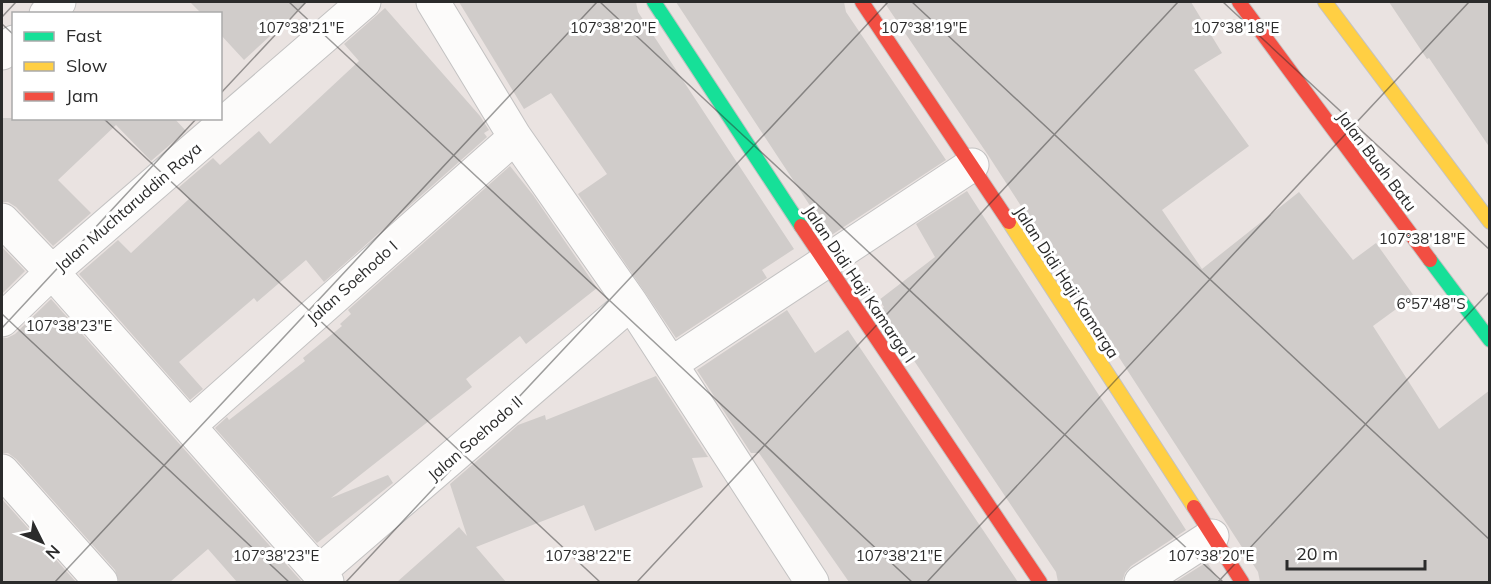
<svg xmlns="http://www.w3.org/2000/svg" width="1491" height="584" viewBox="0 0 1491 584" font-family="Mulish,sans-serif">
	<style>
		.building { fill: #d0ccca }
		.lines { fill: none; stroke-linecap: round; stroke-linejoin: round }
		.street-casing { stroke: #c3c2c2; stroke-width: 35 }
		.fast-casing { stroke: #c3c2c2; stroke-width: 16 }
		.slow-casing { stroke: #c3c2c2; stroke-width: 16 }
		.jam-casing { stroke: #c3c2c2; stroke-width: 16 }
		.street { stroke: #fcfbfa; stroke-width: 33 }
		.fast { stroke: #16e098; stroke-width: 14 }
		.slow { stroke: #ffcf43; stroke-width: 14 }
		.jam { stroke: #f24e42; stroke-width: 14 }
		.ticks { fill: none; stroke: #2b2b2b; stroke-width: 1.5; stroke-opacity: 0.45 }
		.labels { text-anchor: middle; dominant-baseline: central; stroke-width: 6; stroke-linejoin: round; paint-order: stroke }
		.street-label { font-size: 16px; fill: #2b2b2b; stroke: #fff }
		.ticks-label { font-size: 15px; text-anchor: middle; fill: #2b2b2b; stroke: #fff; stroke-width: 6; stroke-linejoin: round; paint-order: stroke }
	</style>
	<rect width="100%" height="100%" fill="#eae3e1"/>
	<path class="building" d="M190 2H307L244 60 220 34V14H202Z
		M459 2H636L638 12 794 249 762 270 767 278 676 338 578 194 607 174 551 93 524 109Z
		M676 2H844L846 12 946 160 830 236Z
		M884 2H1191L1222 53 1194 70 1249 146 1162 210 1202 269 1299 192 1353 260 1376 243 1414 296 1373 326 1439 429 1490 390V582H1260L1258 572 988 155Z
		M1389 2H1490V148L1429 58 1427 59Z
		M385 8 480 116 489 130 484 133 487 137 324 282 306 260 257 302 254 298 179 362 203 389 190 400 79 274 118 240 131 253 189 199 178 188 213 158 220 165 259 131 270 144 359 61 344 44Z
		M2 118H174L186 131 151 161 116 125 58 180 91 213 53 246 16 207 8 202H2Z
		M510 166 533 195 597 288 526 344 520 336 466 379 472 387 331 498 388 475 393 483 317 543 215 428 227 417 229 420 305 361 303 358 342 326 340 324 351 314 348 310Z
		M967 191 1186 530 1131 566 1125 573 1122 582H1058L1056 572 880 310 884 307 879 300 935 257 916 224Z
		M2 247 25 271 2 294Z
		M51 299 302 582H237L208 549 170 582H119L115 570 16 459 8 453H2V338H7L15 334Z
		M787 310 815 353 848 330 1018 582H849L759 453H751L697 370Z
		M656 376 708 457 692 458 703 487 595 531 584 505 476 547 506 582H397L459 527 467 536 450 484 518 425 545 415 546 420Z
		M2 499 76 582H2Z
		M1207 562 1220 582H1175Z"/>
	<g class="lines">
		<defs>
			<path id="street" d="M433 2 515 137 631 303 812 582
				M46 14 59 2
				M2 53 14 42
				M2 220 52 272 327 582
				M2 320 52 272 364 2
				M671 364 972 165
				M189 426 515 137
				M2 471 101 582
				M319 572 631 303
				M1141 582 1212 536"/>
			<path id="fast" d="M654 2 801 226
				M1430 260 1490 340"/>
			<path id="slow" d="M1325 2 1490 222
				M1009 222 1194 507"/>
			<path id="jam" d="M862 2 1009 222
				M1239 2 1430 260
				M801 226 1040 582
				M1194 507 1242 582"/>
		</defs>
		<use href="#street" class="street-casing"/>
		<use href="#fast" class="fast-casing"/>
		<use href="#slow" class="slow-casing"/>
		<use href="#jam" class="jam-casing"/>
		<use href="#street" class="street"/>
		<use href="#fast" class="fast"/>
		<use href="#slow" class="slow"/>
		<use href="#jam" class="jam"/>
	</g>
	<path class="ticks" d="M289 2 912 582M600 2 1223 582M912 2 1490 540M1223 2 1490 250M2 17 16 2M2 24 14 35M220 94 306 2M103 118 600 582M2 314 289 582M2 328 197 118M55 582 597 2M346 582 888 2M637 582 1178 2M927 582 1469 2M1218 582 1490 291"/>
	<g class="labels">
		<g class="street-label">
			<text transform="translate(1377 161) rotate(53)">Jalan Buah Batu</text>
			<text transform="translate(128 207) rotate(-41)">Jalan Muchtaruddin Raya</text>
			<text transform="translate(352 282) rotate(-42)">Jalan Soehodo I</text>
			<text transform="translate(1067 282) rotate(57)">Jalan Didi Haji Kamarga</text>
			<text transform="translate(860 284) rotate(56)">Jalan Didi Haji Kamarga I</text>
			<text transform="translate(475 438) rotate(-41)">Jalan Soehodo II</text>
		</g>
	</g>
	<g class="ticks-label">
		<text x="924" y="33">107°38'19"E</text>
		<text x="301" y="33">107°38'21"E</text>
		<text x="613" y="33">107°38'20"E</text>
		<text x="1236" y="33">107°38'18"E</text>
		<text x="1422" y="244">107°38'18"E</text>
		<text x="1431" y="309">6°57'48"S</text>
		<text x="69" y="331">107°38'23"E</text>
		<text x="276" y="561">107°38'23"E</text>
		<text x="588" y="561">107°38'22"E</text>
		<text x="899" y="561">107°38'21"E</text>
		<text x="1211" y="561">107°38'20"E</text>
	</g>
	<rect width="1491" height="584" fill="none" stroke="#2b2b2b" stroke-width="6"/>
	<rect x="12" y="12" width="210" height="108" fill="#ffffff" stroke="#aaaaaa" stroke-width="1.5"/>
	<rect x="24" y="32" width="30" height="9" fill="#16e098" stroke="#aaaaaa" stroke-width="1.5"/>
	<text x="66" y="42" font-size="18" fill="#2b2b2b">Fast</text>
	<rect x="24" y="62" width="30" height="9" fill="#ffcf43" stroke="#aaaaaa" stroke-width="1.5"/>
	<text x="66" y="72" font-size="18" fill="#2b2b2b">Slow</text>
	<rect x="24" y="92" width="30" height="9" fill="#f24e42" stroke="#aaaaaa" stroke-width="1.5"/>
	<text x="66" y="102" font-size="18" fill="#2b2b2b">Jam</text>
	<g transform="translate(42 542) rotate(133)" stroke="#ffffff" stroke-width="4.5" paint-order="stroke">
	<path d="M0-4.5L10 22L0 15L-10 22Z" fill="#2b2b2b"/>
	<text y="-9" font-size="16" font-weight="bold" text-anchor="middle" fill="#2b2b2b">N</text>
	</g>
	<path d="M1287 560v9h138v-9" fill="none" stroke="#2b2b2b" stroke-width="3"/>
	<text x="1296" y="560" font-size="18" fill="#2b2b2b" stroke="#ffffff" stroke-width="4.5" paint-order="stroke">20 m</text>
</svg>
